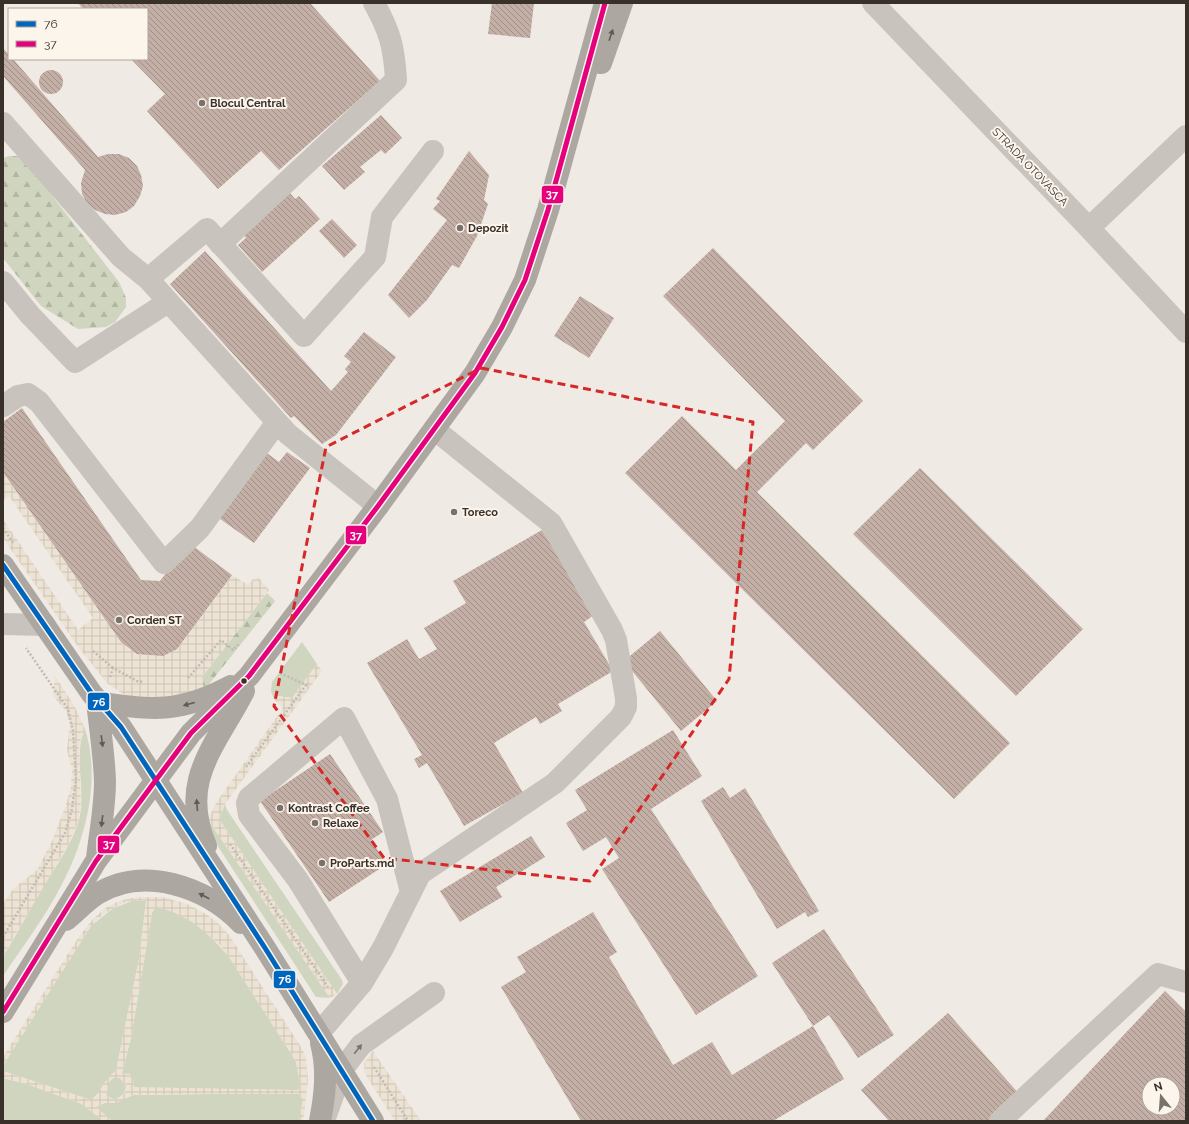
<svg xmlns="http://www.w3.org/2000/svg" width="1189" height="1124" viewBox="0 0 1189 1124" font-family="Raleway,sans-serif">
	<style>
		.green { fill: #cfd5be }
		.forest { fill: url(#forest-firs) }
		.plaza { fill: url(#plaza-grid); fill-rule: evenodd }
		.building { fill: url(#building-back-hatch); fill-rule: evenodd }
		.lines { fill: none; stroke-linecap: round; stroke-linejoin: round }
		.path { stroke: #c1bbb5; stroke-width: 2.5; stroke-dasharray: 2 2; stroke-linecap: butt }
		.minor { stroke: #c8c3bd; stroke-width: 22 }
		.major { stroke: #ada7a2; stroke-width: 22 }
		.bus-1-casing { stroke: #fbf5ec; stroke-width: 8 }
		.bus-2-casing { stroke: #fbf5ec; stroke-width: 8 }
		.bus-1 { stroke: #0065bd; stroke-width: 5 }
		.bus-2 { stroke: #e5007d; stroke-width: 5 }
		.oneway { fill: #625a54 }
		.oneway2 { fill: #7a726c }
		.marked { fill: none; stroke: #d62828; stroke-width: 3; stroke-dasharray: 8 5; stroke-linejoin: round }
		.poi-dot { fill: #79716b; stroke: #fbf5ec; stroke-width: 1.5 }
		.bus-dot { fill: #3a302a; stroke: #fbf5ec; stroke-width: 1.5 }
		.labels { text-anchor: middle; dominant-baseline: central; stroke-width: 4; stroke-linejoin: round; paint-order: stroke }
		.poi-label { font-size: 11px; font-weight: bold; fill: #3a302a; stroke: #fbf5ec; text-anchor: start }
		.street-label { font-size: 11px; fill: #3a302a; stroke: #fbf5ec }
		.line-badge { stroke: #fbf5ec; stroke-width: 1.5 }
		.badge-label { font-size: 11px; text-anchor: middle; font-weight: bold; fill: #fff }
	</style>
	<defs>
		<pattern id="forest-firs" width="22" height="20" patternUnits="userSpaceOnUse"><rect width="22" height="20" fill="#cfd5be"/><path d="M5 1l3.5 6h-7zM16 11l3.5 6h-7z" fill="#b2b7a3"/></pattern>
		<pattern id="plaza-grid" width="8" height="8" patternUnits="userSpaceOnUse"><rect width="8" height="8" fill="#ede3d4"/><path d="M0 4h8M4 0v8" fill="none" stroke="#ccc3b6"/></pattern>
		<pattern id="building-back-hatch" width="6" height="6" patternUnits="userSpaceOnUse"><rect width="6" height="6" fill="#c3afa5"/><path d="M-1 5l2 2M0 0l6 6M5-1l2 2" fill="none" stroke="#9f8f87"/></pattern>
	</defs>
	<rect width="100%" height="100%" fill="#efeae4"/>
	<path class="green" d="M302 642 317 664 292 698 278 696 274 699 271 691 272 682Z
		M85 729C101 779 86 839 62 884 46 916 23 946 3 976V956C16 937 26 916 38 895 52 872 70 848 78 823 88 792 72 757 85 729Z
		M225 804 227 810 342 980 343 984 337 994 219 819Z
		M208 820 330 998 316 997 219 848 211 834Z
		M134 900 146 901 139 959 116 1070C107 1079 100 1094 91 1100L3 1071V1066L11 1052 91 926 112 909Z
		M155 908C184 907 214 938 231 960L290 1052 296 1062 301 1088 297 1090 133 1088 132 1078 122 1073 131 1038 152 913Z
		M3 1078 27 1084 82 1104 103 1121H3Z
		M113 1078H120L126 1086C125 1094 121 1097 114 1100L106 1095 109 1082Z
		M213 1094H299L303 1099 299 1121H112L96 1107C107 1100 121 1102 133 1095Z"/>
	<path class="forest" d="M9 156H17L26 162 119 282 126 298V307L115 322 106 327 78 329 41 306 3 258V158Z
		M267 593 275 601 206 688 203 685 202 677Z"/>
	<path class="plaza" d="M3 472 137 654 163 656 177 649 232 575 248 585 254 578 255 580 258 577 269 590 202 677 203 685 206 688 188 698H135L123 694 107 683 79 648 3 538V519L78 630 93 618 9 496 3 500Z
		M317 664 322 671 225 804 219 819 337 994 330 998 208 820 216 803 283 708 274 699 278 696 292 698Z
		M55 676 75 707 85 729 81 738 79 749 81 802 78 822 68 845 3 956V903L14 888 37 870 52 841 66 805 71 787 72 770 67 750 70 724 66 711 53 696Z
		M145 897H162L187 904 206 914 218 923 229 935 301 1047 306 1057 308 1080 304 1115 302 1121H299L303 1099 299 1094H213L133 1095 116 1103H103L96 1107 112 1121H103L82 1104 27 1084 3 1078V1071L91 1100 96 1097 104 1083 116 1070 139 959 146 901 134 900 123 903 102 915 91 926 3 1066V1057L78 938 92 920 104 909 117 902 131 898ZM155 908H161L175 913 194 923 220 945 231 960 290 1052 296 1062 301 1088 297 1090 134 1087V1083L130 1074 122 1073 131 1038 152 913ZM113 1078H120L126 1086 125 1092 120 1098 114 1100 106 1095 109 1082Z
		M373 1051 421 1121H395L365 1074 364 1063Z"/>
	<path class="building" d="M78 3H310L380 81 279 170 261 151 218 189 147 111 165 94 131 59H147V9H83Z
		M492 3H534L530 38 488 34Z
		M3 48 9 55V59H13L98 157 108 154H119L129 158 137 166 141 175 143 186 140 196 134 206 126 212 115 215 105 214 95 210 87 203 82 194 81 183 85 170 3 76Z
		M39 82a12 12 0 1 1 24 0a12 12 0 1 1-24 0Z
		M381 115 402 138 385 154 381 150 360 167 365 172 344 190 322 166Z
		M469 151 489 175 484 200 488 204 477 236 459 268 452 265 427 300 409 318 388 295 447 220 433 209 440 201 436 199Z
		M290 193 295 199 299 196 320 219 262 272 238 245 246 238 244 235Z
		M332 219 357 245 344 258 319 231Z
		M713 248 863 401 813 450 806 443 757 492 1010 743 954 799 625 473 682 416 736 470 785 421 663 296Z
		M205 251 331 391 348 372 345 369 351 362 344 356 364 332 396 357 336 435 322 444 294 416 291 418 170 284Z
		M580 296 614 318 589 358 554 336Z
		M22 408 141 580 160 581 189 543 232 575 177 649 163 656 137 654 121 642 3 472V422Z
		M264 451 279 462 287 452 310 468 254 543 216 516Z
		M920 468 1083 629 1016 696 853 534Z
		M542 530 594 615 584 622 613 671 558 704 562 711 540 724 536 717 494 743 523 793 464 826 427 763 419 768 414 759 422 755 367 663 407 639 419 659 437 649 424 628 466 603 453 581Z
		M660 631 717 701 681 731 624 661Z
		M673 730 702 776 651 809 758 976 696 1015 602 869 619 858 606 837 583 851 566 823 587 810 575 790Z
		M330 754 383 832 371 840 387 864 329 902 260 801Z
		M723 787 730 798 745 788 819 911 808 917 805 912 777 929 701 801Z
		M531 836 545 857 496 887 502 897 460 922 440 891Z
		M593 912 617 952 609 957 673 1065 712 1042 732 1075 813 1026 844 1079 773 1121H581L501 987 526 972 517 957Z
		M824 929 894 1035 858 1058 829 1015 813 1026 772 963Z
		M1165 991 1186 1012V1121H1043ZM1149 1084H1173V1108H1149Z
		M948 1013 1020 1095 991 1121H889L861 1090Z"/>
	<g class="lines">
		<path class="path" d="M3 528 14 544
			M93 651 113 668
			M110 677 113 668 137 681 144 682
			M188 678 221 640 233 650 239 644
			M246 767 306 685 280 673
			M230 844 328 987
			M3 937 65 833 72 809 76 779 73 731 68 709 26 648
			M374 1067 408 1121"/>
		<path class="minor" d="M873 3 1089 228 1186 332
			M3 123 121 257 148 279
			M1089 228 1186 136
			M220 244 396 80C394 46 390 32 374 3
			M3 282 30 315 75 362 168 302
			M3 406 18 396 28 394 39 402 164 563 200 528 277 422
			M378 506 288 434 148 279 207 229 304 336 375 257 382 217 433 151
			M3 624 45 625
			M362 983 298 880 249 815 247 803 249 798 344 718 387 799 411 892
			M319 1033 362 983 383 948 420 874 555 783 621 717 626 707V698L616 640 612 630 551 523 434 429
			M326 1115 342 1070 361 1045 434 993
			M1000 1121 1158 974 1186 982"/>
		<path class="major" d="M601 63 622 3
			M3 565 92 694 121 727 265 948 373 1121
			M97 702C151 711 181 713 231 686
			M206 846C178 780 216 746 244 691
			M97 858C100 832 105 807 105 781 104 754 100 728 97 702
			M66 920C77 911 86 901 97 894 144 865 206 887 241 923
			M3 1012 96 861 156 780 191 733 249 676 378 506 475 373 502 327 525 280 548 210 605 3
			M320 1121C325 1095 328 1070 321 1043"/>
		<defs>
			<path id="bus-1" d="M3 565 92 694 121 727 265 948 373 1121"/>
			<path id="bus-2" d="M3 1012 96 861 156 780 191 733 249 676 378 506 475 373 502 327 525 280 548 210 605 3"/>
		</defs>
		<use href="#bus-1" class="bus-1-casing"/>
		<use href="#bus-2" class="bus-2-casing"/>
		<use href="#bus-1" class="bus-1"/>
		<use href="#bus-2" class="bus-2"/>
	</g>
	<defs><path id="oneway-solid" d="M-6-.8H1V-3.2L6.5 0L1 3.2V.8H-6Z"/></defs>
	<g class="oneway">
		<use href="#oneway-solid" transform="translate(611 35) rotate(-71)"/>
		<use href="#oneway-solid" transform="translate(189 704) rotate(165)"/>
		<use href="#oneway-solid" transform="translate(102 741) rotate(82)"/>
		<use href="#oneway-solid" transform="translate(197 805) rotate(-94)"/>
		<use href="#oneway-solid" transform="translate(102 821) rotate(97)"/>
		<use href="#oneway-solid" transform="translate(204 896) rotate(-152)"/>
	</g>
	<use class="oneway2" href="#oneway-solid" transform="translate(358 1049) rotate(-51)"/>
	<path class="marked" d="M481 368 753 422 729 679 590 881 384 858 274 706 326 447Z"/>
	<g class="poi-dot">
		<circle cx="202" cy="103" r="4"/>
		<circle cx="460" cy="228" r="4"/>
		<circle cx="454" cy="512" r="4"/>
		<circle cx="119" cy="620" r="4"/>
		<circle cx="280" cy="808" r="4"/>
		<circle cx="315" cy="823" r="4"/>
		<circle cx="322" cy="863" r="4"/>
	</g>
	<circle class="bus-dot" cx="244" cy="681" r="3.5"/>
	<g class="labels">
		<g class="poi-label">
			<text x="210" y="103">Blocul Central</text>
			<text x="468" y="228">Depozit</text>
			<text x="462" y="512">Toreco</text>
			<text x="127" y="620">Corden ST</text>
			<text x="288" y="808">Kontrast Coffee</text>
			<text x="323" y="823">Relaxe</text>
			<text x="330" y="863">ProParts.md</text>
		</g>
		<g class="street-label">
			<text transform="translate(1030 167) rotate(46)">STRADA OTOVASCA</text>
		</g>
	</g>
	<g class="line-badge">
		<rect x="541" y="185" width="23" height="19" rx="4" fill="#e5007d"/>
		<rect x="345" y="525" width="22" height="20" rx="4" fill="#e5007d"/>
		<rect x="87" y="692" width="23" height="19" rx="4" fill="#0065bd"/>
		<rect x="97" y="835" width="23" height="19" rx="4" fill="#e5007d"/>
		<rect x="273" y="970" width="23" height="19" rx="4" fill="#0065bd"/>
	</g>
	<g class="badge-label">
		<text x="552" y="198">37</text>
		<text x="356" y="539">37</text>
		<text x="99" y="706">76</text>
		<text x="109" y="848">37</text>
		<text x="285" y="983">76</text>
	</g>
	<rect width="1189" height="1124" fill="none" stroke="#3a302a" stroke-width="8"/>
	<rect x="8" y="8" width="140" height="52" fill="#fbf5ec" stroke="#aea69e"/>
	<rect x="16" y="21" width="20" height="6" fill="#0065bd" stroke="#aea69e"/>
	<text x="44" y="28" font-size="12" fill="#3a302a">76</text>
	<rect x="16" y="41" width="20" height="6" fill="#e5007d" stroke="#aea69e"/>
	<text x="44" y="48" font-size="12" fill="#3a302a">37</text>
	<g transform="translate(1161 1096) rotate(343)"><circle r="19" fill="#fbf5ec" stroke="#aea69e"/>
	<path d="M0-3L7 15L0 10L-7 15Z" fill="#79716b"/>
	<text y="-6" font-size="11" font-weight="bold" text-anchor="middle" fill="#3a302a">N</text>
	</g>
</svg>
